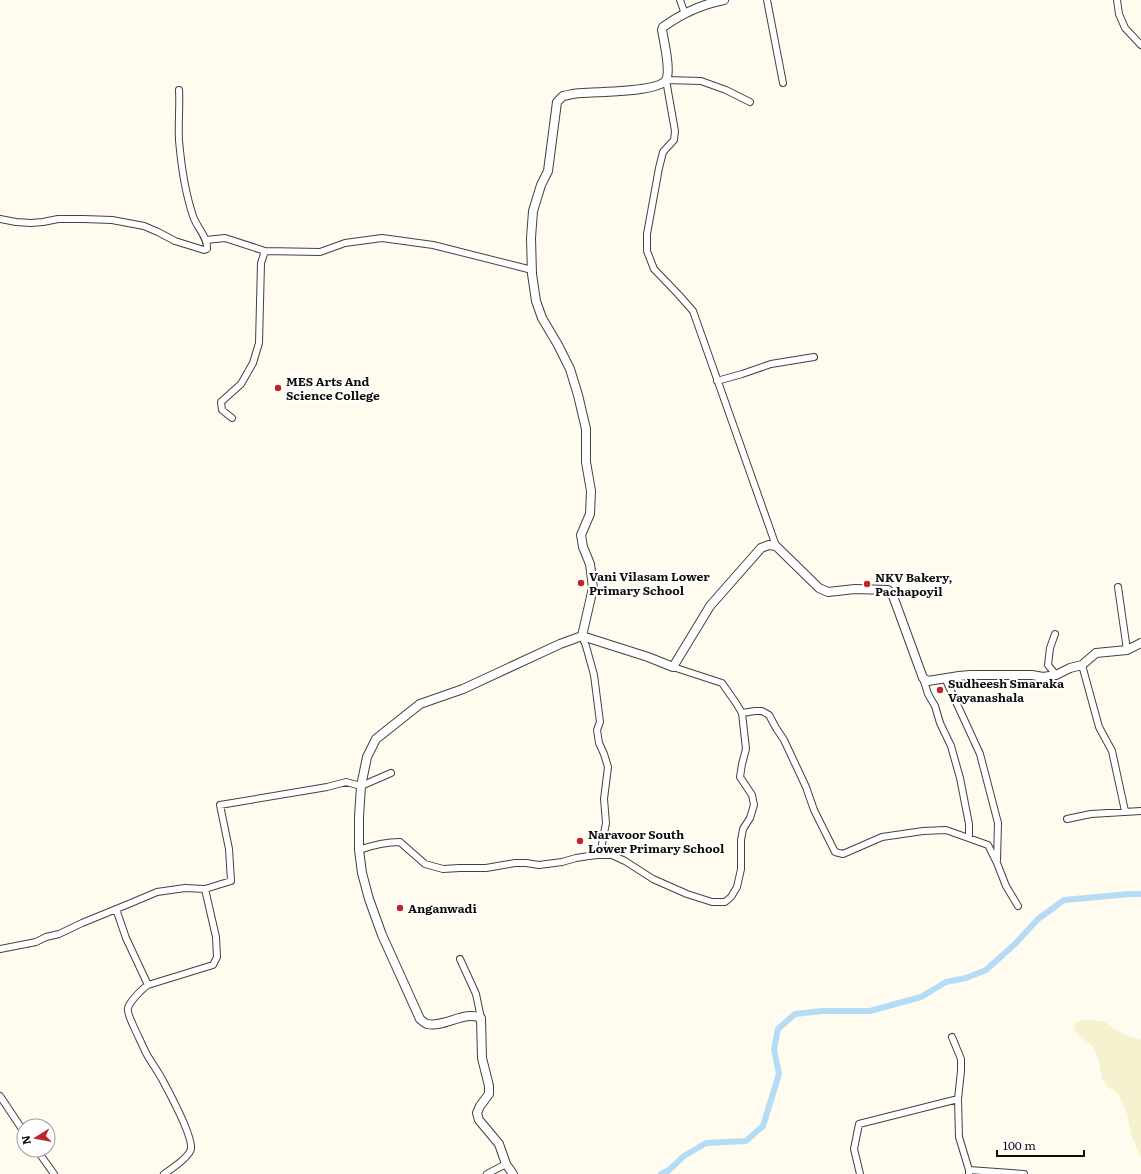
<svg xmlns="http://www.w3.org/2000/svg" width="1141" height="1174" viewBox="0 0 1141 1174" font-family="Literata,serif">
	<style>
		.farmland { fill: #f5f3cf }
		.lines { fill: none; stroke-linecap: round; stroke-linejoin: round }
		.canal { stroke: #b4dcf6; stroke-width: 6 }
		.minor-casing { stroke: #414141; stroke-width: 8 }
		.tertiary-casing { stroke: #414141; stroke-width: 10 }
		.minor { stroke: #fff; stroke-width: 6 }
		.tertiary { stroke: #fff; stroke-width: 8 }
		.poi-dot { fill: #be2629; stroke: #fff; stroke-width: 1.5 }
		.labels { text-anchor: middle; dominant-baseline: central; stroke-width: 4; stroke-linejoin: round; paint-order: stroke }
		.poi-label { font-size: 12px; font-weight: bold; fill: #0e0e0e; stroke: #fff; text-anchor: start }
	</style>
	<rect width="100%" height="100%" fill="#fffcef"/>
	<path class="farmland" d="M1082 1020 1104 1021 1115 1029 1130 1037 1141 1039V1157L1132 1137 1129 1125 1127 1114 1119 1095 1115 1091 1110 1089 1103 1081 1098 1059 1093 1047 1076 1032 1074 1027 1077 1022Z"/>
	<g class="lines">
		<path class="canal" d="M661 1174 669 1170 684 1156 706 1143 746 1141 763 1126 779 1074 774 1049 778 1029 795 1014 823 1011H870L921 997 946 982 966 978 986 970 1015 944 1038 919 1064 900 1130 894H1141"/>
		<defs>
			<path id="minor" d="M680 0 685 14
				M767 0 783 83
				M1117 0 1119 14 1125 28 1141 45
				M750 102 726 90 701 81 666 80 675 131 674 140 663 152 659 168 647 234V251L654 269 678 294 693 311 776 546
				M0 219 16 222 31 223 43 222 58 219H83L112 220 144 226 158 232 175 241 204 250 207 249C208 237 197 228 193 216 185 192 181 164 179 140 178 123 180 107 179 90
				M206 240 225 238 265 251 320 252 345 243 382 238 433 245 532 270
				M717 381 742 374 771 364 814 357
				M232 418 222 410 221 402 241 384 253 363 259 343 261 263 265 251
				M1118 587 1127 650
				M1055 634 1050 648 1048 665 1056 675
				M582 636 586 646 594 675 600 722 597 730 599 743 604 754 608 767 604 799 606 823 602 844 601 855
				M1082 665 1099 727 1112 751 1125 811
				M673 667 722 683 736 703 742 713
				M923 678 928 694 935 706 940 723 951 746 960 778 969 824V838
				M945 678 980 754 998 823 997 860
				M1067 819 1091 814 1141 811
				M359 850C373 845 385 842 400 842L425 864 443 869 460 868H486L515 863H526L539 865 562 862 576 858 589 856 598 855H612L625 861 653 879 687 894 712 902H725L731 897 737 887 741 869V840L743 829 750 818 754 805 752 795 740 777 742 764 746 749 742 713 755 711H762L769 715 776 728 784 740 806 787 814 810 835 852 843 854 882 837 923 831 946 830 988 845 997 863 1006 886 1018 906
				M116 909 126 938 148 985
				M0 949 36 942 46 937 59 934 82 923 131 903 157 892 185 888 205 889 231 881 229 849 220 805 327 787 346 782 361 786 391 773
				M460 959 476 994 481 1018
				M952 1037 961 1059V1071L958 1099 959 1137 969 1170V1174
				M0 1096 24 1132
				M37 1150 54 1174
				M969 1170 1024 1174
				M164 1174C170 1170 189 1157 191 1149 193 1136 169 1092 162 1079 157 1070 151 1062 146 1053 142 1044 137 1034 133 1025 131 1020 127 1013 128 1008 130 1001 142 989 148 985L213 965 217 957 216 937 205 889
				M487 1174 506 1164
				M860 1174 854 1149 859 1124 958 1099"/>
			<path id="tertiary" d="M582 636 593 588 590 564 583 547 581 535 590 514 591 491 586 462V429L578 395 570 369 558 345 542 318 536 301 532 274 531 238 533 211 541 185 548 171 557 102 563 96C569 95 575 93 581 93 595 92 659 92 666 80 671 71 664 41 662 30L663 27C681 14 703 4 724 0
				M513 1174 506 1164 499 1144 479 1120 477 1113 480 1106 489 1094V1086L482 1058 481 1018C465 1010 444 1028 427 1024 425 1023 422 1021 420 1019L382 935 369 899 362 873 359 850V817L361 786 367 757 376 739 420 704 463 689 560 644 582 636 648 657 673 667 710 606 761 548 769 545 776 546 819 588 828 592 855 589 888 590 893 596 923 678 928 681 959 676 970 675H1032L1043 677 1056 675 1070 668 1082 665 1096 653 1127 650 1141 643"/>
		</defs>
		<use href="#minor" class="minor-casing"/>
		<use href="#tertiary" class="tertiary-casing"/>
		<use href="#minor" class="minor"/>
		<use href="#tertiary" class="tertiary"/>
	</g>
	<g class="poi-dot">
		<circle cx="278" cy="388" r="4"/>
		<circle cx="581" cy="583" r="4"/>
		<circle cx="867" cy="584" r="4"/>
		<circle cx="940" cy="690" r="4"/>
		<circle cx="580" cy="841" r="4"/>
		<circle cx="400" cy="908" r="4"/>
	</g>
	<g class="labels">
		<g class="poi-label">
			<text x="286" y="381">MES Arts And<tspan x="286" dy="14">Science College</tspan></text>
			<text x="589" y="576">Vani Vilasam Lower<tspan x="589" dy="14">Primary School</tspan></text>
			<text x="875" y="577">NKV Bakery,<tspan x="875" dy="14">Pachapoyil</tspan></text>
			<text x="948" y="683">Sudheesh Smaraka<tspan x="948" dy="14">Vayanashala</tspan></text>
			<text x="588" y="834">Naravoor South<tspan x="588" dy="14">Lower Primary School</tspan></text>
			<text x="408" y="908">Anganwadi</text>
		</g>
	</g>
	<g transform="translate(36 1138) rotate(259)"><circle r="19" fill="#ffffff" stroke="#9f9f9f"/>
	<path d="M0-3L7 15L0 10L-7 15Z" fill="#be2629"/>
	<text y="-6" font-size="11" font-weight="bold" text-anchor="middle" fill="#0e0e0e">N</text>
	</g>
	<path d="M997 1150v6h87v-6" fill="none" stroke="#0e0e0e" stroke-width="2"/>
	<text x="1003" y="1150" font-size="12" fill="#0e0e0e" stroke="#ffffff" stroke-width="3" paint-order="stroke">100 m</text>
</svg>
